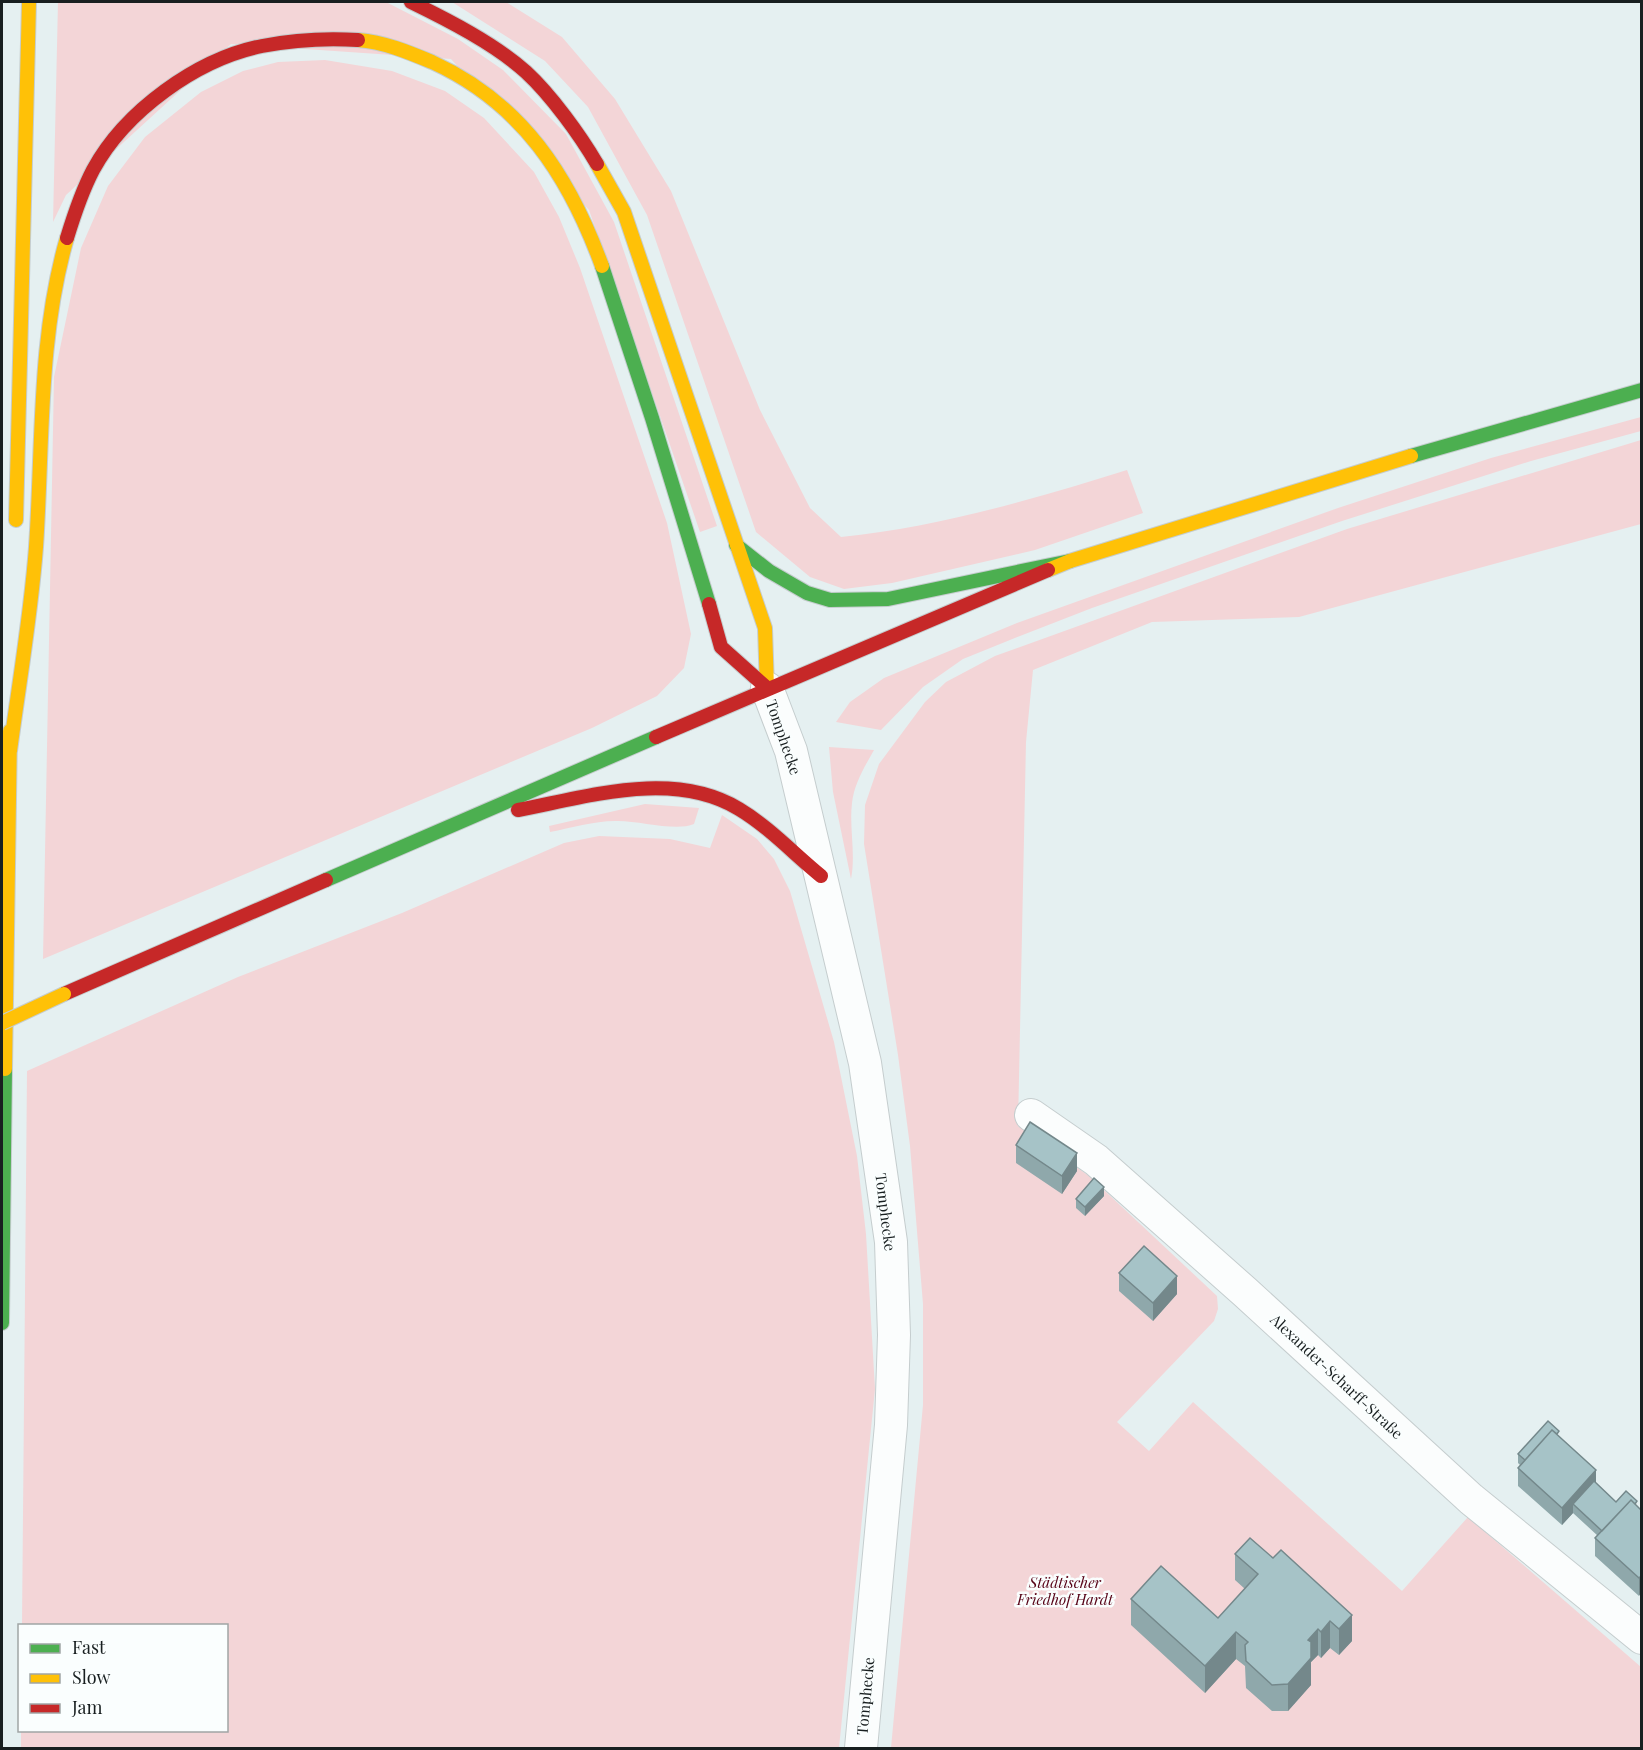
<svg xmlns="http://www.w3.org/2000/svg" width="1643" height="1750" viewBox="0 0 1643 1750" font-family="'Playfair Display',serif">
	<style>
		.green { fill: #f3d5d7 }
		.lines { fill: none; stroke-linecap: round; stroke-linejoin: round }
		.street-casing { stroke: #c5cdce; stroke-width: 34 }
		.fast-casing { stroke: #c5cdce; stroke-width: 16 }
		.slow-casing { stroke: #c5cdce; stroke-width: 16 }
		.jam-casing { stroke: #c5cdce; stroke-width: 16 }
		.street { stroke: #fbfdfd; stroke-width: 32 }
		.fast { stroke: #4caf50; stroke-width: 14 }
		.slow { stroke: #ffc107; stroke-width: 14 }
		.jam { stroke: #c62828; stroke-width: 14 }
		.slow-bridge-casing { stroke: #c5cdce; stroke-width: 16; stroke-linecap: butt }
		.slow-bridge { stroke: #ffc107; stroke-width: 14 }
		.wall { fill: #8fa8ab }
		.shaded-wall { fill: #74888b }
		.building { fill: #a6c3c7; stroke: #74888b; stroke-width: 1.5 }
		.labels { text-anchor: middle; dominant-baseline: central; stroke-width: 5; stroke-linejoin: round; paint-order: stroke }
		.street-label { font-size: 15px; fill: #181f20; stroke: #fafefe }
		.park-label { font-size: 15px; font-style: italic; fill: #550115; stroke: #fafefe }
	</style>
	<rect width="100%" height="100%" fill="#e5f0f1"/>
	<path class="green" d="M58 2H386L458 39 503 70 566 134 614 222 717 526 700 532 589 210 451 59 231 44 66 195 53 222Z
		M452 2H506L562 37 615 99 671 191 760 410 810 508 841 537C939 527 1034 499 1127 470L1143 513 1035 550 892 583 844 589 810 577 756 532 647 215 588 107 545 61Z
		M325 60 392 71 445 91 484 118 534 172 559 217 580 268 667 523 691 634 684 668 657 696 592 728 43 959 54 377 81 248 108 186 145 137 201 92 243 71 278 62Z
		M1641 417V431L1531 461 1342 521 1092 608 1020 636 963 659 923 687 881 730 836 722 850 702 884 678 1017 623 1338 508 1491 458Z
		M1641 440V524L1299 617 1152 622 1033 670 1026 742 1018 1126 1089 1176 1217 1296 1218 1309 1214 1321 1117 1422 1149 1451 1193 1402 1402 1591 1468 1517 1641 1667V1748H891L923 1405V1304L910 1146 898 1055 864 844 865 805 879 764 925 702 946 682 995 656 1347 529Z
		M829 747 874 750C865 766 854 784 852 803 849 828 856 854 851 879L833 792Z
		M645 804 699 808 694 824C675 832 638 820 615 821 594 821 571 828 550 832L549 826Z
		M722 815 757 839 774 859 790 891 834 1042 857 1156 866 1234 875 1389 839 1748H21V1731L226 1730V1626L22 1625 27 1071 238 977 402 913 564 843 599 836 670 839 710 848Z"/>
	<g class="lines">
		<defs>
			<path id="street" d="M767 688 791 751 865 1063 891 1242 894 1335 891 1425 861 1748
				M1031 1115 1096 1160 1245 1292 1471 1499 1642 1638"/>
			<path id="fast" d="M602 266 652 418 709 604
				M1411 456 1642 390
				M736 545 769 571 807 593 830 600 888 599 1070 561
				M326 880 656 737
				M2 1323 5 1069"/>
			<path id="slow" d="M358 40C384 42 408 52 432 62 522 103 569 176 602 266
				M597 164 624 212 765 628 767 688
				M16 520 29 2
				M1048 570 1070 561 1411 456
				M10 751C19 683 31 615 36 547 43 444 38 338 67 238
				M5 1069 10 731"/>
			<path id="jam" d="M411 2C448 20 495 44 526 72 551 95 580 135 597 164
				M67 238C74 215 82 191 93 170 125 111 197 59 262 46 293 40 326 38 358 40
				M709 604 721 647 767 688
				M656 737 1048 570
				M518 810C587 797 673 769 739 809 769 827 794 854 821 876
				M64 994 326 880"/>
		</defs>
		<use href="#street" class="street-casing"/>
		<use href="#fast" class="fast-casing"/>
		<use href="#slow" class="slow-casing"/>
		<use href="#jam" class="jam-casing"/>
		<use href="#street" class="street"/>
		<use href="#fast" class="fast"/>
		<use href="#slow" class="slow"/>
		<use href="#jam" class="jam"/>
		<defs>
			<path id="slow-bridge" d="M2 1023 64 994"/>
		</defs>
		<use href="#slow-bridge" class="slow-bridge-casing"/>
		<use href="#slow-bridge" class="slow-bridge"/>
	</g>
	<path class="wall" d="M1016 1145 1077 1171 1062 1194 1016 1163Z
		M1104 1196 1085 1216 1076 1208V1199Z
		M1119 1273 1177 1294 1153 1321 1119 1291Z
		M1559 1436 1596 1483 1616 1502 1637 1506 1641 1510 1639 1596 1595 1556V1538L1598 1536 1573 1513 1562 1525 1518 1486V1468L1520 1465 1518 1463V1454Z
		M1250 1538 1352 1641 1339 1655 1330 1648 1321 1658 1318 1655 1311 1662V1685L1288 1711H1272L1246 1688 1245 1666 1236 1659 1205 1693 1131 1625V1599L1218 1618 1245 1589 1235 1580V1554Z"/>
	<path class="shaded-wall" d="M1077 1153V1171L1062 1194V1176Z
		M1104 1187V1196L1085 1216V1207Z
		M1177 1276V1294L1153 1321V1303Z
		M1596 1470V1488L1573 1504V1513L1562 1525V1508Z
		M1641 1576V1593L1639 1596V1578Z
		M1352 1615V1641L1339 1655V1629Z
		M1330 1621V1648L1321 1658V1632Z
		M1318 1629V1655L1311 1662V1685L1288 1711V1684L1308 1640Z
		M1236 1632V1659L1205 1693V1666Z"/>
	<path class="building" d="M1030 1122 1077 1153 1062 1176 1016 1145Z
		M1094 1178 1104 1187 1085 1207 1076 1199Z
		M1144 1246 1177 1276 1153 1303 1119 1273Z
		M1548 1421 1559 1431 1557 1434 1552 1430 1525 1460 1518 1454Z
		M1552 1430 1596 1470 1562 1508 1518 1468Z
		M1594 1481 1616 1502 1626 1491 1637 1501 1635 1504 1631 1500 1602 1531 1573 1504Z
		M1631 1500 1641 1510V1576L1639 1578 1595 1538Z
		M1250 1538 1273 1558 1281 1550 1352 1615 1339 1629 1330 1621 1321 1632 1318 1629 1308 1640 1311 1642V1658L1288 1684 1272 1685 1246 1661 1245 1645 1248 1642 1236 1632 1205 1666 1131 1599 1161 1566 1218 1618 1258 1574 1235 1554Z"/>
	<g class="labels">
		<g class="street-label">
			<text transform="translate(784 737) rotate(71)">Tomphecke</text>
			<text transform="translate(886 1212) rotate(83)">Tomphecke</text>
			<text transform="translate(1337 1376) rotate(43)">Alexander-Scharff-Straße</text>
			<text transform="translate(865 1696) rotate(-85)">Tomphecke</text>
		</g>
		<g class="park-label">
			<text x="1065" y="1582">Städtischer<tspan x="1065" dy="17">Friedhof Hardt</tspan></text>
		</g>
	</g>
	<rect width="1643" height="1750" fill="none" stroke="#181f20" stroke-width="6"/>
	<rect x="18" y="1624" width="210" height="108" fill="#fafefe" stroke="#a0a5a5" stroke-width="1.5"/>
	<rect x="30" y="1644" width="30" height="9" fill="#4caf50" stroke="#a0a5a5" stroke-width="1.5"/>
	<text x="72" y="1654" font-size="18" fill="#181f20">Fast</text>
	<rect x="30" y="1674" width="30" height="9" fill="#ffc107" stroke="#a0a5a5" stroke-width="1.5"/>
	<text x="72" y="1684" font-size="18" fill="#181f20">Slow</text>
	<rect x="30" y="1704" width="30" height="9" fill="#c62828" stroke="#a0a5a5" stroke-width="1.5"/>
	<text x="72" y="1714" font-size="18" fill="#181f20">Jam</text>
</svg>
